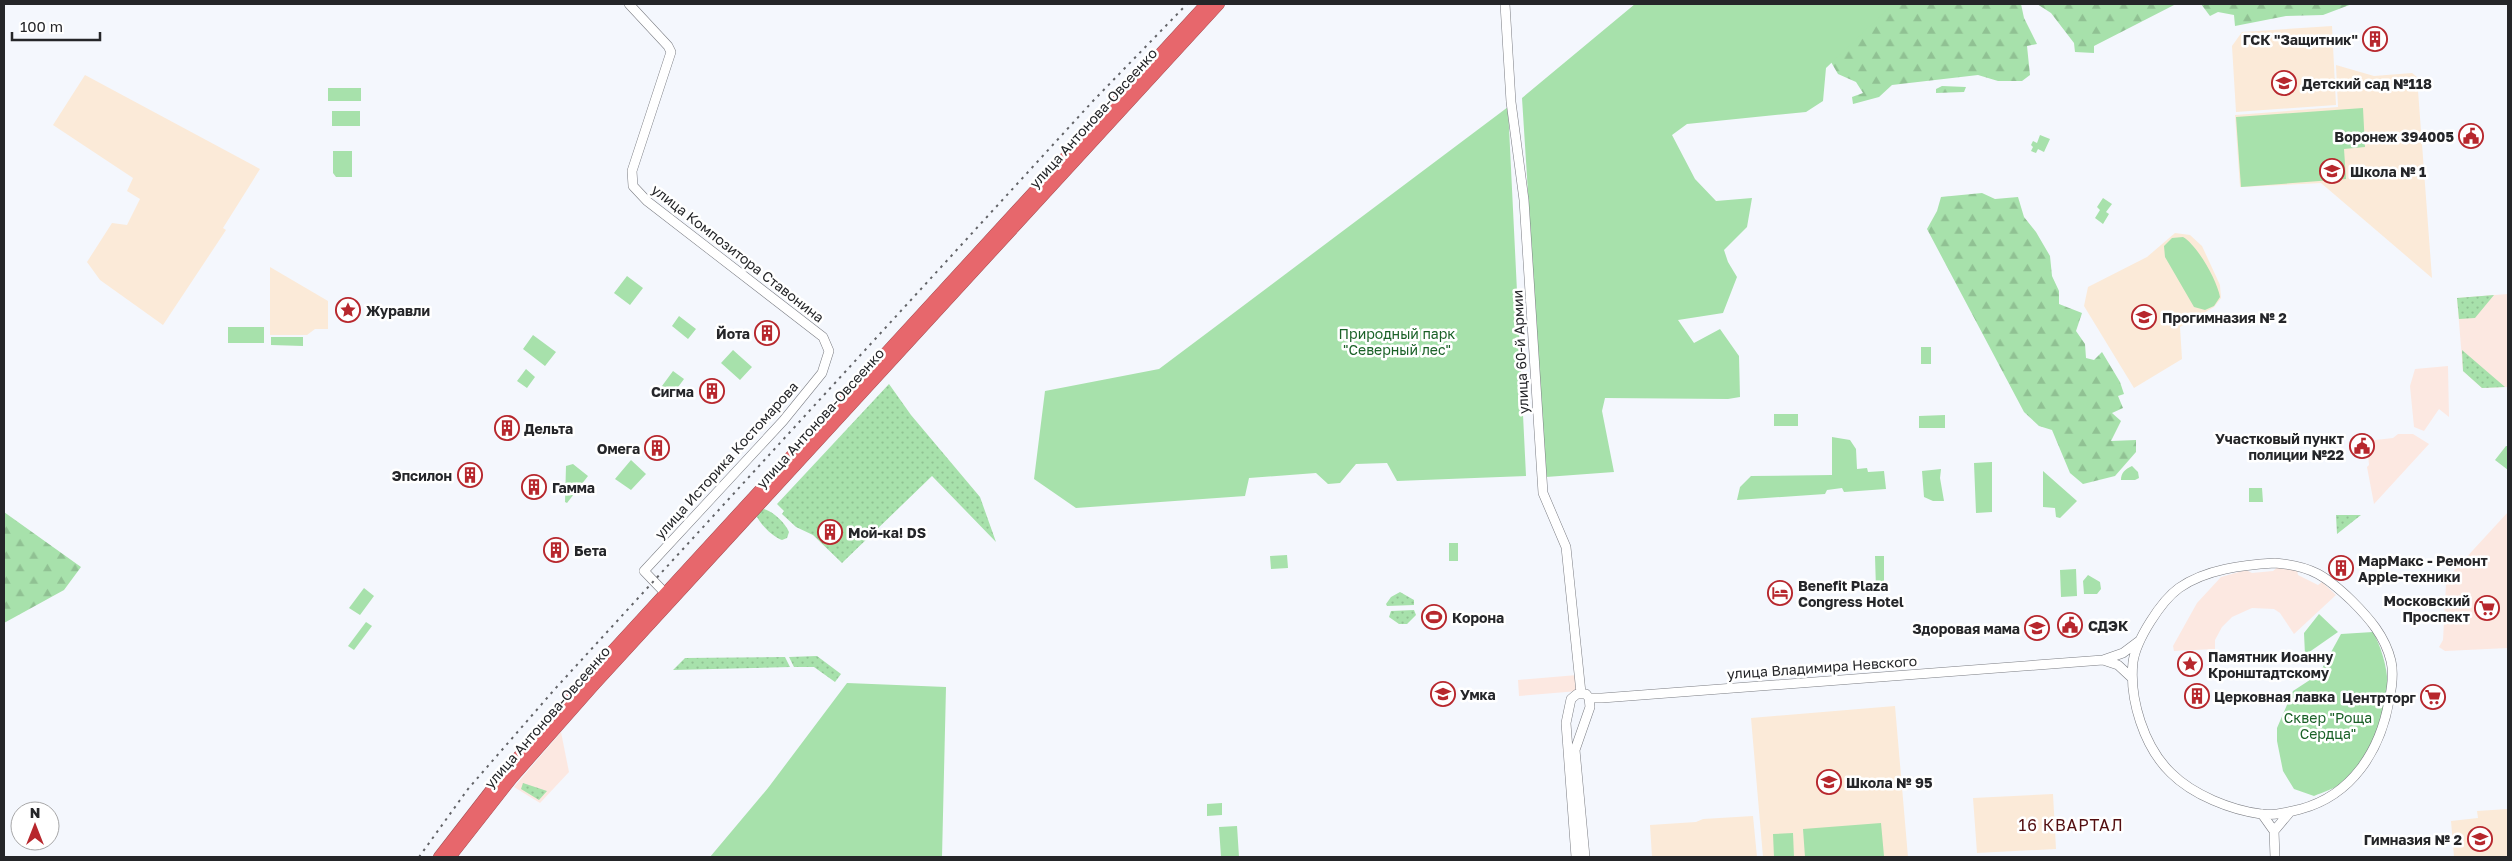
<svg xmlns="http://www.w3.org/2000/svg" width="2512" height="861" viewBox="0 0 2512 861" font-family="'Golos Text',sans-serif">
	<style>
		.commercial { fill: #fce8e1 }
		.education { fill: #fbead8 }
		.grass { fill: url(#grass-dots) }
		.forest { fill: url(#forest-firs) }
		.park { fill: #a7e1ab }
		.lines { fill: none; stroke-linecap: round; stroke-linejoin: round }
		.secondary-casing { stroke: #7b7d83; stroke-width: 10 }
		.highway-casing { stroke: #a35055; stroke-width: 12 }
		.secondary { stroke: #fff; stroke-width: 9 }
		.highway { stroke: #e7676c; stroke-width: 11 }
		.rail { stroke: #626367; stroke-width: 2; stroke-dasharray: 2.5 5; stroke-linecap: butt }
		.labels { text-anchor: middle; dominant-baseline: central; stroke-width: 5; stroke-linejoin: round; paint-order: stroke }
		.poi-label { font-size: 14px; font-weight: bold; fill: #252629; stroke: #fff; text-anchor: start }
		.street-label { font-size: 14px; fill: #252629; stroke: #fff }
		.park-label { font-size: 14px; fill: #1a6127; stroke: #fff }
		.quarter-label { font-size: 16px; letter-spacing: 1px; fill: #530e10; stroke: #fff }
	</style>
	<defs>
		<pattern id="grass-dots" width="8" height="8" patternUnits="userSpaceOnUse" patternTransform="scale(1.25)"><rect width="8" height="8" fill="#a7e1ab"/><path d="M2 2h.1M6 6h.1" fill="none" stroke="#90c193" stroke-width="1.8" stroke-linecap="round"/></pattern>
		<pattern id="forest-firs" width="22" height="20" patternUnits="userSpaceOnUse" patternTransform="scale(1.25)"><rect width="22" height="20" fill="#a7e1ab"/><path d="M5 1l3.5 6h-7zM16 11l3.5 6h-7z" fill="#90c193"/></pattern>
	</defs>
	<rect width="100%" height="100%" fill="#f4f7fd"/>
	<path class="commercial" d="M2508 294V387L2482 388 2463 371 2457 298Z
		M2448 366 2449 417 2439 409 2424 431 2414 427 2410 386 2415 369Z
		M2398 434H2413L2429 444 2374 504 2367 467 2369 465 2367 441 2393 438Z
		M2508 512V648L2445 651 2439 647 2443 640 2446 584 2451 574Z
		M2279 566 2297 570 2298 575 2318 585 2322 582 2336 595 2294 634 2280 613 2274 609 2252 608 2232 617 2222 627 2215 640V649L2174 651 2173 646 2197 603 2221 577 2246 570 2252 573 2273 571Z
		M1577 675 1578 691 1519 696 1518 680Z
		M561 732 569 772 540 803 514 787Z"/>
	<path class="education" d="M2332 26 2336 105 2236 112 2232 46 2242 32Z
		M2336 65 2374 76 2412 73 2417 77 2432 278 2321 183 2240 187 2235 115 2338 107Z
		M85 75 260 169 223 228 226 230 163 325 100 280 87 262 112 223 127 225 140 199 127 191 133 178 53 125Z
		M2175 233 2190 235 2202 246 2220 285 2221 298 2214 307 2180 327 2182 359 2134 388 2084 306 2088 287 2147 257Z
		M270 267 328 301V329H315L307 335H270Z
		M1895 706 1908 857H1763L1751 718Z
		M2053 794 2056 849 1977 853 1973 798Z
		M2508 809V857H2454L2451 821 2478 818 2477 811Z
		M1753 816 1757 857H1652L1650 825 1696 822 1703 819Z"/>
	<path class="grass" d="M2494 295 2475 318 2459 319 2457 298Z
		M2462 350 2505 387 2482 388 2463 371Z
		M889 384 911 415 980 497 996 542 932 476 842 563 813 535 796 527 782 514 784 511 777 504Z
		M764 509C774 512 785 523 789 532L787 538 782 540C773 537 762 526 757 517L759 511Z
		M2336 515H2361L2337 534Z
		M1400 592 1414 600V605L1387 606 1386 604 1391 597Z
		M1414 610 1416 615 1407 624H1399L1389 617 1391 611Z
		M817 656 841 674 835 682 814 667H794L789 657Z
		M785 657 790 667 673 670 685 658Z
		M523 783 547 791 539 800 521 789Z"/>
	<path class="forest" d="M1780 4H2021L2024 18 2037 44 2027 46 2030 75 2022 81H1998L1978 75 1892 85 1879 97 1853 104 1852 97 1863 93 1856 82 1838 74 1831 62Z
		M2037 4H2176L2094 46V53L2075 52 2074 43 2051 13Z
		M2201 4H2352L2323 15 2286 16 2235 26 2234 15 2218 12 2210 16Z
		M1942 86 1966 87 1964 92 1936 93V89Z
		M1982 193 1995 199 2018 197 2024 217 2036 232 2050 256 2052 276 2059 291V304L2082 313 2076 331 2085 344 2086 358 2094 360 2102 352 2120 382 2124 394 2118 396 2123 408 2112 413 2121 421 2111 441 2136 440V452L2115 476 2083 484 2070 473 2052 430 2039 426 2024 412 1927 229 1937 211 1941 197Z
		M4 512 81 567 64 590 4 623Z"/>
	<path class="park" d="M1635 4H1893L1826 68 1823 101 1806 112 1687 124 1672 135 1695 179 1716 201 1752 198 1747 227 1724 250 1728 262 1737 277 1723 313 1678 320 1694 343 1720 329 1739 356 1740 397 1728 399 1605 398 1602 411 1614 472 1546 477 1522 98Z
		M328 88H361V101H328Z
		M1508 107 1526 476 1397 481 1387 463 1356 464 1340 483 1328 484 1316 473 1249 478 1245 496 1076 508 1034 479 1045 391 1159 369Z
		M2363 108 2365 147 2344 149 2346 179 2241 187 2236 117Z
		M332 111H360V126H332Z
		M2040 135 2050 139 2044 152 2038 149 2036 153 2031 151 2033 147 2031 145 2033 141 2037 143Z
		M333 151H352V177H336L333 173Z
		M2103 198 2112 204 2106 212 2109 214 2103 224 2095 218 2100 210 2097 207Z
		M2183 237C2197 245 2217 280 2220 297L2214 306 2205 310 2194 307 2165 257 2164 246 2172 238Z
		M627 276 643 288 630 305 614 293Z
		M679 316 696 329 688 339 672 326Z
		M228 327H264V343H228Z
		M533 335 556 352 545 366 523 349Z
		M271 337H303V346L271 345Z
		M1921 347H1931V364H1921Z
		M733 350 752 367 740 380 721 363Z
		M526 369 535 377 527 388 517 381Z
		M673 371 684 379 673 394 662 386Z
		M1774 414H1798V426H1774Z
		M1945 415V428H1919V416Z
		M1832 437 1850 440 1856 449 1857 469 1867 468 1868 472 1884 471 1886 489 1844 492 1842 488 1827 490 1825 494 1737 500 1740 487 1751 476 1832 475Z
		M2506 446H2508V470L2495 460Z
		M631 460 646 474 631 490 615 479Z
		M1992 462V512L1976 513 1974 463Z
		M573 464 588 476 567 503 565 502 566 466Z
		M2132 466 2138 472 2139 478 2135 480H2121C2121 473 2125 469 2132 466Z
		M1941 469 1940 478 1944 501H1933L1924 497 1922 471Z
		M2043 471 2077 501 2060 518 2056 517 2055 508 2043 507Z
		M2249 488H2262L2263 502H2249Z
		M1449 543H1458V561H1449Z
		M1287 555 1288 568 1271 569 1270 556Z
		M1875 556H1884V588L1876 589Z
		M2076 569 2077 596 2061 597 2060 570Z
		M2088 575 2100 582 2101 589 2097 594H2084L2083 581Z
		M364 588 374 596 360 615 349 608Z
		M2319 614 2338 632 2305 655 2304 633Z
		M366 622 372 626 354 650 348 646Z
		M2373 632C2381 646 2389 672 2387 687 2385 719 2368 764 2342 783 2334 789 2323 792 2314 796L2294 789 2283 771 2277 741V728L2293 691 2319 674 2341 634Z
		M847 683 946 687 942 857H710L768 788Z
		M1222 803V815L1207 816V804Z
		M1881 823 1884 856 1805 857 1803 829Z
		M1237 826 1239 857H1221L1219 827Z
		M1793 833 1794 857H1774L1773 834Z"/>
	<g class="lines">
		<defs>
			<path id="secondary" d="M629 4 668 46 671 52 632 171 633 186 647 201 823 337 829 351 822 373 783 421 644 571 668 596
				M1505 4 1511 102 1524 200 1543 493 1566 547 1581 693
				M2275 563C2312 566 2326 576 2352 601 2369 618 2385 636 2391 661 2394 674 2392 687 2389 701 2380 751 2352 795 2301 809 2289 812 2274 816 2261 814 2231 810 2193 795 2171 773 2144 747 2129 699 2133 662 2136 640 2161 601 2179 588 2206 569 2243 565 2275 563Z
				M2103 660 2118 665 2132 678
				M2262 814 2274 831
				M1576 857 1566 723 1571 699 1577 694H1586L1589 698H1602L2103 660 2123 653 2139 641
				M1585 857 1575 750 1590 707 1589 698
				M2275 857 2274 831 2290 812"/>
			<path id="highway" d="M439 857 505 772 614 649 1206 4
				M450 857 512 778 594 685 1219 4"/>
		</defs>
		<use href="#secondary" class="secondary-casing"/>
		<use href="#highway" class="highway-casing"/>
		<use href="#secondary" class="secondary"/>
		<use href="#highway" class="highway"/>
		<path class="rail" d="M419 857 468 789 554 690 1093 101 1187 4"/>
	</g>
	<defs>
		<symbol id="building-ring" viewBox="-11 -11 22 22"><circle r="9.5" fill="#fff" stroke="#b7272d" stroke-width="1.5"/><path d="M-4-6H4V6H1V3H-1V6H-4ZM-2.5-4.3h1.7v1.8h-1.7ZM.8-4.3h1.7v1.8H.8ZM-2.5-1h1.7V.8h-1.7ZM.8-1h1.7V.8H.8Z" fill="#b7272d"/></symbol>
		<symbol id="school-ring" viewBox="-11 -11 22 22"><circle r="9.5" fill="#fff" stroke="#b7272d" stroke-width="1.5"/><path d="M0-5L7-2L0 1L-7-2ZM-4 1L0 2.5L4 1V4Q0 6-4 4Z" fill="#b7272d"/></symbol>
		<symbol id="civic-ring" viewBox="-11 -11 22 22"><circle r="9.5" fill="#fff" stroke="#b7272d" stroke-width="1.5"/><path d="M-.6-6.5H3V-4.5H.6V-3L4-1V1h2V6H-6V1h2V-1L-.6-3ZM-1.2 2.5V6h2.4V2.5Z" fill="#b7272d"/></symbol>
		<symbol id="sight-ring" viewBox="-11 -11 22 22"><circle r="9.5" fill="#fff" stroke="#b7272d" stroke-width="1.5"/><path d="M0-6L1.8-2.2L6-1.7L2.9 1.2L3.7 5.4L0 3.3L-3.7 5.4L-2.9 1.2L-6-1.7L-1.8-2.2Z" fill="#b7272d"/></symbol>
		<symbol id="hotel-ring" viewBox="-11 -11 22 22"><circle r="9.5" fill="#fff" stroke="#b7272d" stroke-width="1.5"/><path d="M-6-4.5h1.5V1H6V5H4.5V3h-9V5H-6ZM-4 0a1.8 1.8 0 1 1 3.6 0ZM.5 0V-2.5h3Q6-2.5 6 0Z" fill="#b7272d"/></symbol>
		<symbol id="supermarket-ring" viewBox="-11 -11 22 22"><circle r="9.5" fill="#fff" stroke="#b7272d" stroke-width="1.5"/><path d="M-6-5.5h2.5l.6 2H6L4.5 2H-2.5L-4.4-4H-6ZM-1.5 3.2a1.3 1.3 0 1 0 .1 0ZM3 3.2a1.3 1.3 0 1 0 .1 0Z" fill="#b7272d"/></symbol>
		<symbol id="stadium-ring" viewBox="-11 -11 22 22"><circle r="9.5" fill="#fff" stroke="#b7272d" stroke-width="1.5"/><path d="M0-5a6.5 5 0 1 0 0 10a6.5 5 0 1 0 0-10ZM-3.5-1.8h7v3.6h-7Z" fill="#b7272d"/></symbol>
	</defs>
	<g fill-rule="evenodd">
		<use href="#building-ring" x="2361" y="25" width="28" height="28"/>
		<use href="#school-ring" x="2270" y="69" width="28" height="28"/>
		<use href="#civic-ring" x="2457" y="122" width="28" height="28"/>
		<use href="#school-ring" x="2318" y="157" width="28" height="28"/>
		<use href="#sight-ring" x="334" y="296" width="28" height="28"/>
		<use href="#school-ring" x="2130" y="303" width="28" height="28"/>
		<use href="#building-ring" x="753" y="319" width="28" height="28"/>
		<use href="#building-ring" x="698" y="377" width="28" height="28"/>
		<use href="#building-ring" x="493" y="414" width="28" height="28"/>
		<use href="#civic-ring" x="2348" y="432" width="28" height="28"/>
		<use href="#building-ring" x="643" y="434" width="28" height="28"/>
		<use href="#building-ring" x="456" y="461" width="28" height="28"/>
		<use href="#building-ring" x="520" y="473" width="28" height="28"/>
		<use href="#building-ring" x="816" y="518" width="28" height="28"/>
		<use href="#building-ring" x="542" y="536" width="28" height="28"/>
		<use href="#building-ring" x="2327" y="554" width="28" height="28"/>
		<use href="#hotel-ring" x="1766" y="579" width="28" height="28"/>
		<use href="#supermarket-ring" x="2473" y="594" width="28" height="28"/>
		<use href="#stadium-ring" x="1420" y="603" width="28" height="28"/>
		<use href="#civic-ring" x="2056" y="611" width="28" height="28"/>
		<use href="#school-ring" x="2023" y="614" width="28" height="28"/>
		<use href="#sight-ring" x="2176" y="650" width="28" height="28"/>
		<use href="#school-ring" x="1429" y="680" width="28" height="28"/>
		<use href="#building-ring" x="2183" y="682" width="28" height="28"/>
		<use href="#supermarket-ring" x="2419" y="683" width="28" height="28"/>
		<use href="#school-ring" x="1815" y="768" width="28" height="28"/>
		<use href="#school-ring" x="2466" y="825" width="28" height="28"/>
	</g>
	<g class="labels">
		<g class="poi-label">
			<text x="2358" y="39" text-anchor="end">ГСК "Защитник"</text>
			<text x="2302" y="83">Детский сад №118</text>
			<text x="2454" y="136" text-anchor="end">Воронеж 394005</text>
			<text x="2350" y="171">Школа № 1</text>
			<text x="366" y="310">Журавли</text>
			<text x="2162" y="317">Прогимназия № 2</text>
			<text x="750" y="333" text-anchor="end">Йота</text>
			<text x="694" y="391" text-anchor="end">Сигма</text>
			<text x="524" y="428">Дельта</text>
			<text x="2344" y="438" text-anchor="end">Участковый пункт<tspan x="2344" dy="16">полиции №22</tspan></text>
			<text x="640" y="448" text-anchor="end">Омега</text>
			<text x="452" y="475" text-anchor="end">Эпсилон</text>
			<text x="552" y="487">Гамма</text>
			<text x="848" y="532">Мой-ка! DS</text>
			<text x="574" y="550">Бета</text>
			<text x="2358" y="560">МарМакс - Ремонт<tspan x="2358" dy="16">Apple-техники</tspan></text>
			<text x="1798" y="585">Benefit Plaza<tspan x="1798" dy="16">Congress Hotel</tspan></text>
			<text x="2470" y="600" text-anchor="end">Московский<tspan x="2470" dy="16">Проспект</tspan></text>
			<text x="1452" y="617">Корона</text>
			<text x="2088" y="625">СДЭК</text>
			<text x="2020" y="628" text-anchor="end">Здоровая мама</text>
			<text x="2208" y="656">Памятник Иоанну<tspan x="2208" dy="16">Кронштадтскому</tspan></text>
			<text x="1460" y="694">Умка</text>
			<text x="2214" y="696">Церковная лавка</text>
			<text x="2416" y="697" text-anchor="end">Центрторг</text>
			<text x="1846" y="782">Школа № 95</text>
			<text x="2462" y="839" text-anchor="end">Гимназия № 2</text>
		</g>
		<g class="street-label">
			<text transform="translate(1093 118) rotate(-48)">улица Антонова-Овсеенко</text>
			<text transform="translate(738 253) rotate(38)">улица Композитора Ставонина</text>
			<text transform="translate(1520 352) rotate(-93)">улица 60-й Армии</text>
			<text transform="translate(820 418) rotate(-48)">улица Антонова-Овсеенко</text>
			<text transform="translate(726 460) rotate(-48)">улица Историка Костомарова</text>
			<text transform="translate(1822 667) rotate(-4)">улица Владимира Невского</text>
			<text transform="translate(547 717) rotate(-49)">улица Антонова-Овсеенко</text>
		</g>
		<g class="park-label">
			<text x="1397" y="333">Природный парк<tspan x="1397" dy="16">"Северный лес"</tspan></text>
			<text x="2328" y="717">Сквер "Роща<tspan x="2328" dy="16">Сердца"</tspan></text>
		</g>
		<g class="quarter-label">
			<text x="2071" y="825">16 КВАРТАЛ</text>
		</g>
	</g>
	<rect width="2512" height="861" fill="none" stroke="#252629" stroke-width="10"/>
	<g transform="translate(35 826)"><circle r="24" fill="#ffffff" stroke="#a8a8a9"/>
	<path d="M0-4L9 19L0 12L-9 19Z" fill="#b7272d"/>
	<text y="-8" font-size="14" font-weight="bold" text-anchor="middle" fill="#252629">N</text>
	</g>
	<path d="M12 32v8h88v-8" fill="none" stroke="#252629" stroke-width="2.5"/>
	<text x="20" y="32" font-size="15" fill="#252629" stroke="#ffffff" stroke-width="4" paint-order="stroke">100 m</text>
</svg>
